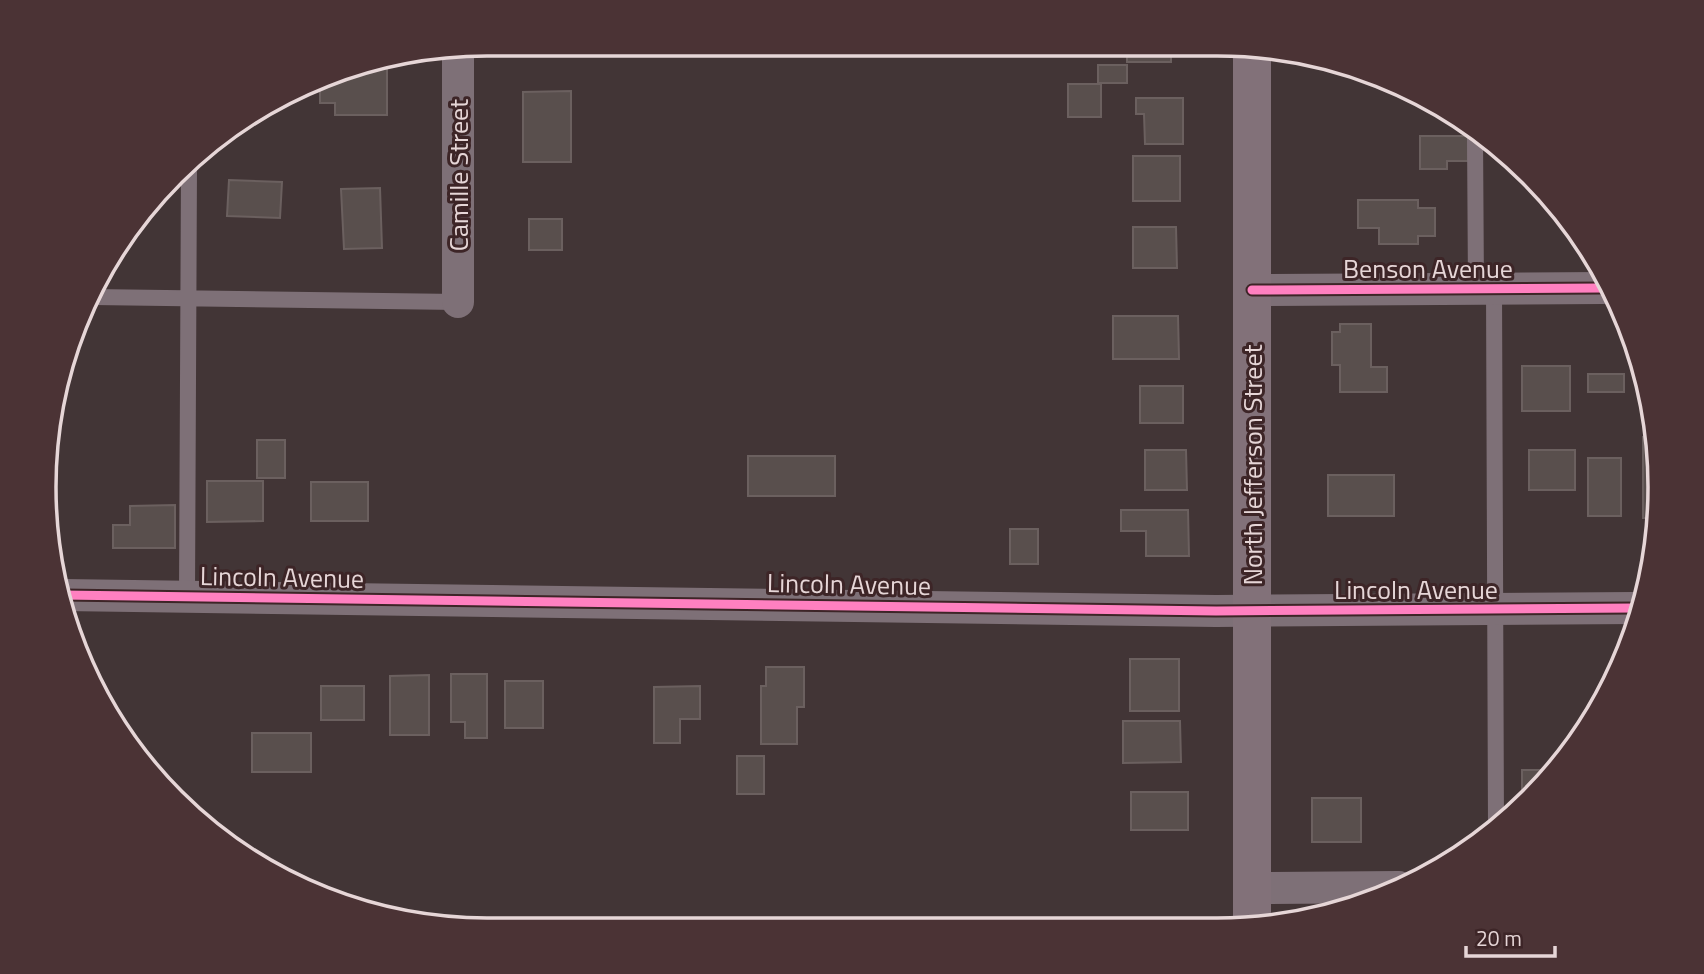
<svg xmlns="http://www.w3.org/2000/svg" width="1704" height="974" viewBox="0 0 1704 974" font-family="'Titillium Web',sans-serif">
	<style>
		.building { fill: #594f4d; stroke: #6b605f; stroke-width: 2 }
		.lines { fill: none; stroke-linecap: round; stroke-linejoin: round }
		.lane { stroke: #7e7077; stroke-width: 16 }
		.street { stroke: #7e7077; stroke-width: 32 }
		.secondary { stroke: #827179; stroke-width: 38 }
		.cycleway-casing { stroke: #3d2527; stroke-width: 13 }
		.cycleway { stroke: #ff80c0; stroke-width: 9 }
		.labels { text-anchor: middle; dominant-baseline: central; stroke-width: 6; stroke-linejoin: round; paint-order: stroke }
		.street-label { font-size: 26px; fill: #e6d6d7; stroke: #3d2527 }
		.rim { fill: none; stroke: #e6d6d7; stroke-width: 3.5 }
	</style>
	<rect width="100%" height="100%" fill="#423536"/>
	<path class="building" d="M1127 45H1171V62H1127Z
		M387 60V115H335V103H320V81L335 78V73L345 67Z
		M1098 65H1127V83H1098Z
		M1347 65 1359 67 1373 74H1347Z
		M1068 84H1101V117H1068Z
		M571 91V162H523V92Z
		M1136 98H1183V144H1145L1144 114H1136Z
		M1420 136H1468V161H1447V169H1420Z
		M1133 156H1180V201H1133Z
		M229 180 282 182 280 218 227 216Z
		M380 188 382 248 344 249 341 189Z
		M1358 200H1418V208H1435V236H1418V244H1379V228H1358Z
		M529 219H562V250H529Z
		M1133 227H1176L1177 268H1133Z
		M1113 316H1178L1179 359H1113Z
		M1340 324H1371V367H1387V392H1340V365H1332V332H1340Z
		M1522 366H1570V411H1522Z
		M1588 374H1624V392H1588Z
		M1140 386H1183V423H1140Z
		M1643 437H1649L1655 518H1643Z
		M257 440H285V478H257Z
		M1145 450H1186L1187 490H1145Z
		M1529 450H1575V490H1529Z
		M748 456H835V496H748Z
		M1588 458H1621V516H1588Z
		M1328 475H1394V516H1328Z
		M207 481H263V521L207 522Z
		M311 482H368V521H311Z
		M175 505V548H113V525H130V506Z
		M1121 510H1188L1189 556H1146V531H1121Z
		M1010 529H1038V564H1010Z
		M1130 659H1179V711H1130Z
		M766 667H804V707H797V744H761V686H766Z
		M451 674H487V738H465V722H451Z
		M429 675V735H390V676Z
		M505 681H543V728H505Z
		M321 686H364V720H321Z
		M700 686V719H680V743H654V687Z
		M1123 721H1180L1181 762 1123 763Z
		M252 733H311V772H252Z
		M737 756H764V794H737Z
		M1522 770H1554L1522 807Z
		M1131 792H1188V830H1131Z
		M1312 798H1361V842H1312Z"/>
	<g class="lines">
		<path class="lane" d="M1475 135 1476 289
			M1494 288 1496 829
			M93 297 458 302
			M187 596 189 166"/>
		<path class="street" d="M458 49V302
			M1252 290 1603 288
			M63 595 1216 611 1635 608
			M1252 888 1399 887"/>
		<path class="secondary" d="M1252 927V46"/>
		<defs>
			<path id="cycleway" d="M1252 290 1603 288
				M63 595 1216 611 1635 608"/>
		</defs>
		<use href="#cycleway" class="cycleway-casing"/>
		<use href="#cycleway" class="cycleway"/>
	</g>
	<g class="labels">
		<g class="street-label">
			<text transform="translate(458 175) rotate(-90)">Camille Street</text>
			<text x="1428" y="268">Benson Avenue</text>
			<text transform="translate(1252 465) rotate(-90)">North Jefferson Street</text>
			<text transform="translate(282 577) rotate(1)">Lincoln Avenue</text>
			<text transform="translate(849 584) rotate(1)">Lincoln Avenue</text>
			<text x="1416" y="589">Lincoln Avenue</text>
		</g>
	</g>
	<path d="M0 0H1704V974H0ZM487 56H1217A431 431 0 0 1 1648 487V487A431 431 0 0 1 1217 918H487A431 431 0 0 1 56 487V487A431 431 0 0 1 487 56Z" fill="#4b3335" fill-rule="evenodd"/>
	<path class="rim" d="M487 56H1217A431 431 0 0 1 1648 487V487A431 431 0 0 1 1217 918H487A431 431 0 0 1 56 487V487A431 431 0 0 1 487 56Z"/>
	<path d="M1466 946v10h89v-10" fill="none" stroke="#e6d6d7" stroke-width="3.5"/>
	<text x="1476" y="946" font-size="21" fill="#e6d6d7" stroke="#3d2527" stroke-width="5" paint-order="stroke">20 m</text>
</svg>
